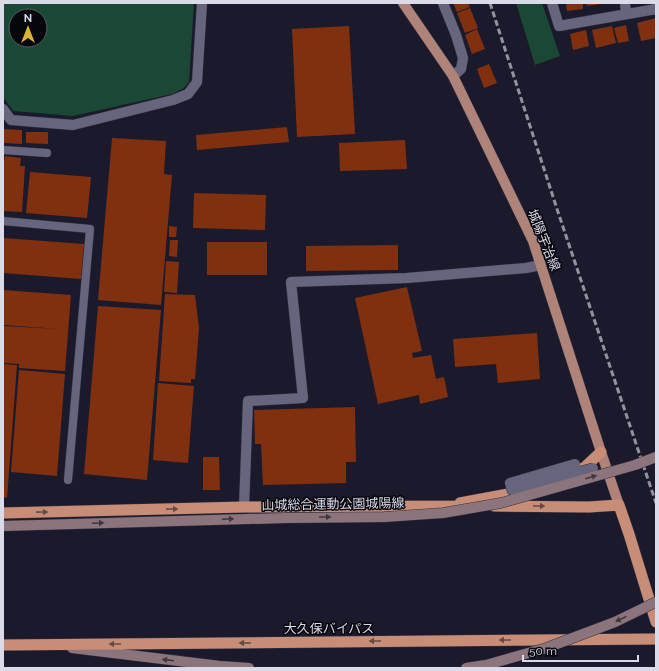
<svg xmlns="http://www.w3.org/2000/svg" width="659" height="671" viewBox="0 0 659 671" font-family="Raleway,'Noto Sans JP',sans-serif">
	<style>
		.green { fill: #1a4835; fill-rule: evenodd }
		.building { fill: #81300f }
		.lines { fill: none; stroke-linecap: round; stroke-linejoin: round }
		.service-casing { stroke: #353343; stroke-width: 9 }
		.minor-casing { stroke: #353343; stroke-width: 11 }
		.secondary-casing { stroke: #353343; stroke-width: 11 }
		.primary-casing { stroke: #353343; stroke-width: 11 }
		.trunk-casing { stroke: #353343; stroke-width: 12 }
		.service { stroke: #67657d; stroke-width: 8 }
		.minor { stroke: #67657d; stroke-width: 10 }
		.secondary { stroke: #8b747b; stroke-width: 10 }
		.primary { stroke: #b08378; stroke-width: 10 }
		.trunk { stroke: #c88d76; stroke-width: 11 }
		.rail { stroke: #9492a2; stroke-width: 3; stroke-dasharray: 6 3; stroke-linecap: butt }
		.pedestrian-bridge-casing { stroke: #353343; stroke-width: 11; stroke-linecap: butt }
		.secondary-bridge-casing { stroke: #353343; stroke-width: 11; stroke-linecap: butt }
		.pedestrian-bridge { stroke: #67657d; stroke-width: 10 }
		.secondary-bridge { stroke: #8b747b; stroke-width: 10 }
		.oneway { fill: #42373e }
		.oneway2 { fill: #674a42 }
		.labels { text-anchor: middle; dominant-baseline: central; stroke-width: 3; stroke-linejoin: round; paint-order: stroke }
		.street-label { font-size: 13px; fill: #dbdae8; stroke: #06060d }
	</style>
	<rect width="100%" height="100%" fill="#1b192c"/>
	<path class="green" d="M3 3H194L189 82 184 88 172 94 73 116 13 111 3 97ZM16 16H40V40H16Z
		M516 3H542L560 56 535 65Z"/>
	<path class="building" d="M453 3H468L470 7 457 12Z
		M566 3H583V9L567 11Z
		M586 3H601V4L587 6Z
		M470 8 478 28 465 33 457 13Z
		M656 18V38L641 41 637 23Z
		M626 25 629 41 618 43 614 28Z
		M349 26 355 134 297 137 292 29Z
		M612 26 616 43 596 48 592 30Z
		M477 29 485 49 472 54 465 35Z
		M586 30 589 46 573 50 570 34Z
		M489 64 497 83 484 88 477 69Z
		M287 127 289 142 197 150 196 135Z
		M3 129 22 130V144L3 143Z
		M26 132H48V144L26 143Z
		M112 138 166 141 164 174 172 175 161 305 98 300Z
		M405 140 407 169 340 171 339 143Z
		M5 156 21 158 20 166H25L22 212 3 211V166Z
		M30 172 91 177 87 218 26 213Z
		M194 193 266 195 265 230 193 228Z
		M169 226 177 227 176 237H169Z
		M3 238 84 244 81 279 3 273Z
		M170 240H178L177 257 169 256Z
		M207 242H267V275H207Z
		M398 245V270L306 271V246Z
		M166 261 179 262 177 293 164 292Z
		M407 287 422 351 412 353 413 358 431 355 436 379 444 377 448 397 420 404 419 395 378 404 355 298Z
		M3 290 71 295 65 371 19 368V364L3 363V326L59 329 3 325Z
		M165 294 195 295 199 328 195 379H191V383L159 381Z
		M98 306 161 310 147 480 84 474Z
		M537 333 540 379 498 383 496 364 455 367 453 339Z
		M3 364 17 365 7 498 3 497Z
		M19 370 65 374 57 476 11 472Z
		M158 383 194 386 188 463 153 460Z
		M355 407 356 462H346V483L263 485 261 444H255L254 410Z
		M203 457H219L220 490H203Z"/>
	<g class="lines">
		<defs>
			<path id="service" d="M3 150 47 153
				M3 221 90 229 68 480"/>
			<path id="minor" d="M443 3 456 35 463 58 461 69 453 76
				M552 3 559 26 656 9
				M625 3 626 14
				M3 109 11 120 73 125 173 100 188 94 197 82 202 3
				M244 507 248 401 303 398 291 282 407 278 526 268 541 265"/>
			<path id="secondary" d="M3 526 286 518
				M72 648 220 666 249 668"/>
			<path id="primary" d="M403 3 453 76 533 241 601 452 619 505"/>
			<path id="trunk" d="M577 472 585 467 601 452
				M460 503 524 491
				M494 506 589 507 619 505 629 534 656 622
				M3 513 244 507 468 506
				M3 645 656 639"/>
		</defs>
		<use href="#service" class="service-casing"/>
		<use href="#minor" class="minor-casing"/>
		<use href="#secondary" class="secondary-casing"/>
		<use href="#primary" class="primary-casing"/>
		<use href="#trunk" class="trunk-casing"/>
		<use href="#service" class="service"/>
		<use href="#minor" class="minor"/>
		<use href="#secondary" class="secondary"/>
		<use href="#primary" class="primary"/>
		<use href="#trunk" class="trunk"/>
		<path class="rail" d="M490 3 558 212 656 503"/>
		<defs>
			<path id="pedestrian-bridge" d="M575 464 510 483 512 490 593 468"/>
			<path id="secondary-bridge" d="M286 518 384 517 443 513 501 503 635 465 656 457
				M466 668 486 665 546 648 615 622 656 602"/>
		</defs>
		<use href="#pedestrian-bridge" class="pedestrian-bridge-casing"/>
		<use href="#secondary-bridge" class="secondary-bridge-casing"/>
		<use href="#pedestrian-bridge" class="pedestrian-bridge"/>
		<use href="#secondary-bridge" class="secondary-bridge"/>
	</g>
	<defs><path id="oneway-solid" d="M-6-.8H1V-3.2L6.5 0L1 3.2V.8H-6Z"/></defs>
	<g class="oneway">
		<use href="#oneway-solid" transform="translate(591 477) rotate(-16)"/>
		<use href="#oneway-solid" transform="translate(325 517)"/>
		<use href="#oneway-solid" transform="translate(228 519) rotate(-2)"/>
		<use href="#oneway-solid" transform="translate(98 523) rotate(-2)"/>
		<use href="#oneway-solid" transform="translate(621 619) rotate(154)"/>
		<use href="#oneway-solid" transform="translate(168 660) rotate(-173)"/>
	</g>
	<g class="oneway2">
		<use href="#oneway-solid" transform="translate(539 506)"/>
		<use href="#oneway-solid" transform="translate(172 509) rotate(-1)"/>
		<use href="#oneway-solid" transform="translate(42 512) rotate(-1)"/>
		<use href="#oneway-solid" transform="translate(505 640) rotate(180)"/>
		<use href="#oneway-solid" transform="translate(375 641) rotate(180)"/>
		<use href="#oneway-solid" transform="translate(245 643) rotate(180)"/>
		<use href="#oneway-solid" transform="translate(115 644) rotate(180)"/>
	</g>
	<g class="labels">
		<g class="street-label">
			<text transform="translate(544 240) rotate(68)">城陽宇治線</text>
			<text transform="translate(333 504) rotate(-1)">山城総合運動公園城陽線</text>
			<text x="329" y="628">大久保バイパス</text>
		</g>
	</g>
	<rect width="659" height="671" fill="none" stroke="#dbdae8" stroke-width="8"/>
	<g transform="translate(28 28)"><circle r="19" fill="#06060d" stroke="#5b5b65"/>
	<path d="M0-3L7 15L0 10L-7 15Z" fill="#d9b334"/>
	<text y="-6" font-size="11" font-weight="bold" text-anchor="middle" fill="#dbdae8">N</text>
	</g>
	<path d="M523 655v6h115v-6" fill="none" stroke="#dbdae8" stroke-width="2"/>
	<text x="529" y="655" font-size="12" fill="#dbdae8" stroke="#06060d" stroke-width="3" paint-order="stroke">50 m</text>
</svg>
